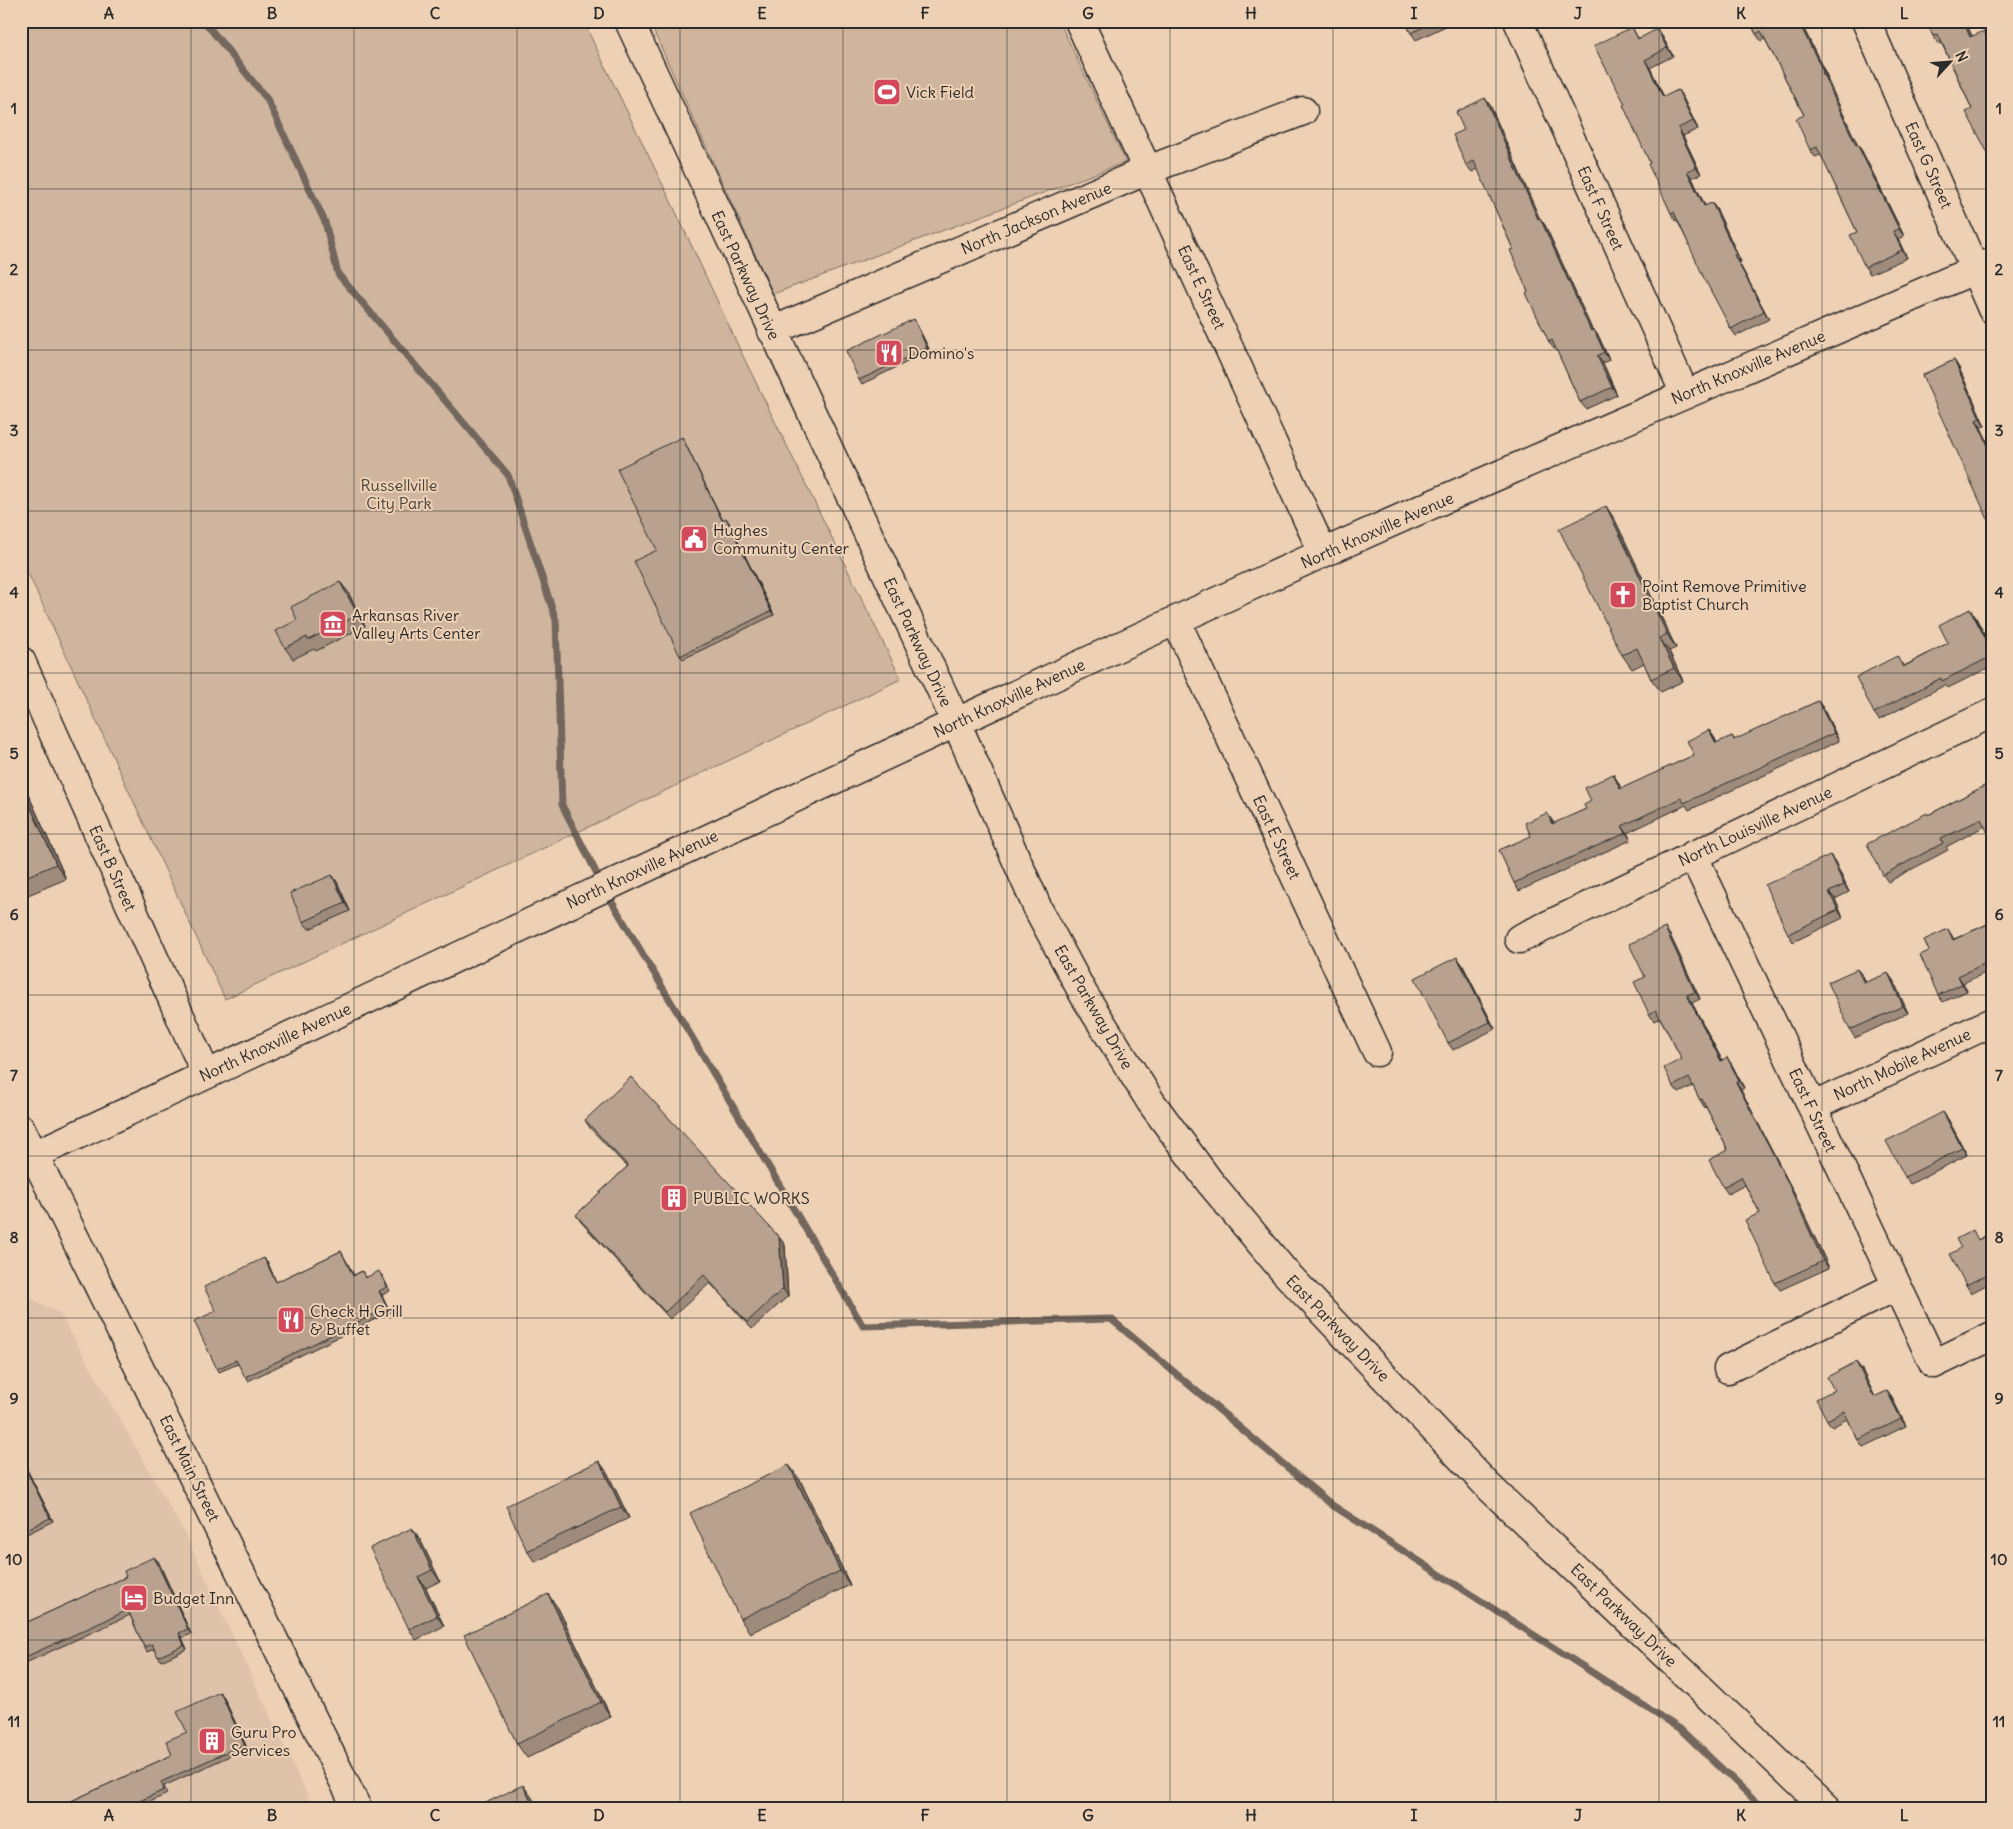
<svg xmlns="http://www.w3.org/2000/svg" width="2013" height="1829" viewBox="0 0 2013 1829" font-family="Delius,sans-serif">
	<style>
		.built { fill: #dec2a9 }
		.green { fill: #cfb59e; stroke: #7d7064 }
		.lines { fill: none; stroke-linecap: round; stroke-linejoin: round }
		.stream { stroke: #72665d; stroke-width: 7 }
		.street-casing { stroke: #2b2b2b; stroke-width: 31 }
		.secondary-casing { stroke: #2b2b2b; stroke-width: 31 }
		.primary-casing { stroke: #2b2b2b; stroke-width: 31 }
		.street { stroke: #eed0b4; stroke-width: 28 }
		.secondary { stroke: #eed0b4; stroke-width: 28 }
		.primary { stroke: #eed0b4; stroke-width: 28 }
		.wall { fill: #9e8b7b; stroke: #2b2b2b }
		.shaded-wall { fill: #817164; stroke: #2b2b2b }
		.building { fill: #b8a28f; stroke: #2b2b2b }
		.grid { fill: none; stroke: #2b2b2b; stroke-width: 1; stroke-opacity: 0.55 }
		.labels { text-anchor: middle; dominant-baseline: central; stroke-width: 4; stroke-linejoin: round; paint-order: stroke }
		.poi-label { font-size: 16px; fill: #2b2b2b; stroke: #eed0b4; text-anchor: start }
		.street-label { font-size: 16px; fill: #2b2b2b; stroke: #eed0b4 }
		.park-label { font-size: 16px; fill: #44403c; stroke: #eed0b4 }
		.neatline { fill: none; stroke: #2b2b2b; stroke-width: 2 }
		.grid-label { font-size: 16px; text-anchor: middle; font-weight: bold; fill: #2b2b2b }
	</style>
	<rect width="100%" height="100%" fill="#eed0b4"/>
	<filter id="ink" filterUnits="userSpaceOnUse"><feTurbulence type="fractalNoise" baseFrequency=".02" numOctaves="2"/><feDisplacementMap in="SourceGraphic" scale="10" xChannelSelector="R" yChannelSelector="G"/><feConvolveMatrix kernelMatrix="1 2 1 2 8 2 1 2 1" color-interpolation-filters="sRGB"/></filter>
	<g filter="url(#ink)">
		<path class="built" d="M21 1293 60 1314 186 1536 313 1808H21Z"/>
		<path class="green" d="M21 21H583L675 210 741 352 901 679 225 999 21 558Z
			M649 21H1059L1126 162 773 294Z"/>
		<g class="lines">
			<path class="stream" d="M204 21 267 99 325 222 338 274 508 475 556 620 562 805 601 882
				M606 892 863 1326 1111 1319 1332 1505 1680 1729 1763 1808"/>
			<defs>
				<path id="street" d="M1079 21 1323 553
					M1518 21 1685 394
					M1866 21 1992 309
					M772 331 1148 170 1303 111
					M1176 621 1377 1052
					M21 661 206 1074
					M1693 855 1934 1364 1992 1336
					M1519 939 1992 713
					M1812 1107 1992 1022
					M1728 1369 1897 1286"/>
				<path id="secondary" d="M629 21 956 722 1038 909 1084 995 1151 1102 1209 1181 1283 1270 1487 1485 1826 1808
					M21 1161C456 960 887 751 1323 553 1544 453 1769 360 1992 262"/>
				<path id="primary" d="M21 1129 357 1808"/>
			</defs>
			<use href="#street" class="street-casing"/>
			<use href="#secondary" class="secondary-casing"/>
			<use href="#primary" class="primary-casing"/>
			<use href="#street" class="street"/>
			<use href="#secondary" class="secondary"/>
			<use href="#primary" class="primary"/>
		</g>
		<path class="wall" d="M1405 21H1449L1450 24 1416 40 1411 33Z
			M1750 21H1800L1828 78 1827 79 1857 144 1862 151 1904 236 1898 239 1907 258 1870 274 1865 267 1857 232 1821 155 1815 157 1810 150 1804 115 1765 39 1761 41 1756 34Z
			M1926 21H1965L1972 36 1989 38 1992 45V161L1972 109 1941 42 1939 44 1933 36Z
			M1632 27 1638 38 1662 36 1673 56 1650 68 1664 97 1678 90 1683 98 1698 129 1683 136 1701 174 1692 178 1705 206 1712 203 1717 210 1741 262 1739 263 1769 319 1736 336 1731 329 1677 220 1676 221 1671 213 1650 163 1625 104Z
			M1490 105 1539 218 1545 225 1592 330H1594L1599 337 1609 360 1603 363 1617 395 1586 409 1580 402 1556 348 1554 349 1549 342 1528 292 1513 249 1478 169 1472 172 1466 165 1464 130Z
			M914 319 930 351 862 384 859 380Z
			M1954 360 1959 368 1985 426 1981 427 1922 375Z
			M684 441 722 519 728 521 774 615 683 659 680 656 657 550Z
			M1615 520 1676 648 1669 651 1683 681 1661 692 1651 679 1644 663 1632 669 1622 655Z
			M340 582 348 592 365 626 316 651 314 649 293 659 285 648 297 620Z
			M1970 609 1975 616 1992 649V666L1948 688 1945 685 1879 720 1874 713 1902 663 1904 666 1948 643Z
			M1818 701 1823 708 1839 741 1689 810 1686 805 1627 833 1631 840 1519 891 1514 883 1531 836 1552 820 1554 824 1586 809 1613 774 1618 782 1621 789 1694 755 1709 730 1714 737 1717 743 1732 736 1735 740Z
			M21 778 66 879 21 898Z
			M1992 782V840L1985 826 1946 847 1948 850 1888 882 1883 875 1928 815Z
			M1830 855 1835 862 1849 892 1835 899 1843 918 1793 942 1788 934Z
			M332 875 337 882 350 911 309 929 303 922Z
			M1992 922V970L1963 983 1967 991 1943 1002 1938 995 1929 951 1948 929 1954 939Z
			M1670 935 1700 999 1692 1003 1722 1060 1732 1065 1744 1088 1741 1090 1793 1191 1829 1268 1780 1290 1775 1283 1760 1213 1745 1185 1728 1194 1723 1187 1728 1150 1706 1107 1705 1108 1700 1100 1693 1086 1679 1093 1673 1086 1682 1059 1660 1018 1654 1021 1649 1014 1645 977Z
			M1457 957 1462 964 1495 1029 1453 1050 1448 1043Z
			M1863 976 1866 983 1893 980 1908 1013 1855 1038 1850 1030Z
			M1948 1119 1967 1155 1910 1184 1905 1177Z
			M585 1120 779 1237 785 1245 788 1296 752 1329 710 1283 670 1319 581 1222 576 1215 627 1167 590 1128Z
			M1992 1233V1282L1971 1293 1966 1285 1979 1239Z
			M341 1251 354 1275 362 1271 366 1277 382 1275 390 1291 382 1295 390 1312 248 1381 238 1364 219 1372 217 1369 216 1311 264 1258 267 1261 276 1282Z
			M1856 1362 1862 1370 1875 1397 1887 1391 1892 1398 1906 1426 1863 1447 1858 1440 1847 1419 1832 1427 1827 1420 1834 1390Z
			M21 1458 53 1521 21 1537Z
			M607 1472 629 1518 535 1562 527 1551Z
			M800 1480 850 1585 750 1633 740 1619Z
			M412 1528 420 1539 440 1581 426 1588 444 1626 416 1640 409 1629Z
			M154 1557 158 1561 191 1634 182 1638 187 1649 161 1661 154 1649 147 1652 144 1647 130 1615 21 1665V1625L126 1577Z
			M558 1608 611 1717 527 1758 517 1744Z
			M223 1696 247 1748 164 1786 167 1794 137 1808H56L172 1755 187 1732Z"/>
		<path class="shaded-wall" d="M1798 21H1800L1828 78 1823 71Z
			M1963 21H1965L1976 44 1970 37Z
			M1657 29 1662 36 1673 56 1667 48Z
			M1984 31 1989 38 1992 45V48Z
			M1645 60 1650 68 1668 105 1663 97Z
			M1822 72 1827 79 1861 152 1856 145Z
			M1678 90 1683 98 1698 129 1693 121Z
			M1485 98 1490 105 1543 226 1538 219Z
			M1678 128 1683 136 1701 174 1696 167Z
			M1857 144 1862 151 1904 236 1899 229Z
			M1687 171 1692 178 1709 214 1704 206Z
			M1712 203 1717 210 1741 262 1736 254Z
			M1540 218 1545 225 1596 338 1591 331Z
			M1893 231 1898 239 1907 258 1902 250Z
			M1734 255 1739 263 1769 319 1764 311Z
			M914 319 930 351 927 348Z
			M1594 330 1599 337 1609 360 1604 352Z
			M1597 356 1603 363 1617 395 1612 387Z
			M1954 360 1959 368 1985 426 1980 418Z
			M1976 420 1981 427 1992 451V454Z
			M682 437 684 441 724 523 722 520Z
			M1606 506 1615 520 1676 648 1667 634Z
			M726 518 728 521 774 615 771 611Z
			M340 582 348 592 365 626 358 615Z
			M1970 609 1975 616 1992 649V651Z
			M1659 638 1669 651 1683 681 1674 668Z
			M1818 701 1823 708 1839 741 1834 733Z
			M1709 730 1714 737 1721 751 1716 743Z
			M1613 774 1618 782 1625 796 1620 789Z
			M21 778 66 879 56 864 21 786Z
			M1547 813 1552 820 1557 832 1552 824Z
			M1622 826 1627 833 1631 840 1626 833Z
			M1830 855 1835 862 1849 892 1844 885Z
			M332 875 337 882 350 911 345 903Z
			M1829 892 1835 899 1843 918 1838 910Z
			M1665 928 1670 935 1700 999 1695 992Z
			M1457 957 1462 964 1495 1029 1490 1022Z
			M1857 969 1863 976 1869 991 1864 983Z
			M1888 973 1893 980 1908 1013 1903 1006Z
			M1958 976 1963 983 1967 991 1962 984Z
			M1687 995 1692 1003 1726 1068 1721 1061Z
			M1727 1057 1732 1065 1744 1088 1739 1081Z
			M1736 1082 1741 1090 1793 1191 1829 1268 1823 1261Z
			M1943 1112 1948 1119 1967 1155 1962 1148Z
			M779 1237 785 1245 788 1296 783 1289Z
			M264 1258 267 1261 278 1286Z
			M379 1291 382 1295 390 1312 387 1308Z
			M1856 1362 1862 1370 1879 1405 1874 1397Z
			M1887 1391 1892 1398 1906 1426 1901 1419Z
			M21 1458 53 1521 50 1518 21 1459Z
			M599 1461 607 1472 629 1518 621 1507Z
			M789 1465 800 1480 850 1585 840 1571Z
			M412 1528 420 1539 440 1581 432 1570Z
			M154 1557 158 1561 191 1634 188 1629Z
			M418 1577 426 1588 444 1626 437 1616Z
			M548 1594 558 1608 611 1717 601 1702Z
			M179 1633 182 1638 187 1649 184 1645Z
			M220 1692 223 1696 247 1748 244 1744Z
			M523 1785 533 1799 538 1808H534Z"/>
		<path class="building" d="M1405 21H1436L1411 33Z
			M1750 21H1798L1823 71 1822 72 1856 145 1857 144 1899 229 1893 231 1902 250 1865 267 1850 235 1857 232 1817 147 1810 150 1796 119 1804 115 1761 31 1756 34Z
			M1926 21H1963L1970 37 1984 31 1992 48V161L1966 112 1972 109 1938 34 1933 36Z
			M1632 27 1638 39 1657 29 1667 48 1645 60 1663 97 1678 90 1693 121 1678 128 1696 167 1687 171 1704 206 1712 203 1736 254 1734 255 1764 311 1731 329 1704 278 1674 212 1671 213 1648 164 1650 163 1623 105 1625 104 1594 46Z
			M1485 98 1538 219 1540 218 1591 331 1594 330 1604 352 1597 356 1612 387 1580 402 1552 340 1549 342 1526 293 1528 292 1510 250 1513 249 1474 161 1466 165 1453 135 1464 130 1456 112Z
			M914 319 927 348 859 380 846 351Z
			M1954 360 1980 418 1976 420 1992 454V528L1922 375Z
			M682 437 722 520 726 518 771 611 680 656 634 561 657 550 617 469Z
			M1606 506 1667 634 1659 638 1674 668 1651 679 1637 648 1622 655 1559 529Z
			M340 582 358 615 308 640 307 637 285 648 276 631 297 620 291 607Z
			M1970 609 1992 651V656L1942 681 1941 678 1874 713 1856 677 1897 656 1903 667 1948 643 1939 625Z
			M1818 701 1834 733 1684 803 1681 798 1622 826 1626 833 1514 883 1499 850 1531 836 1525 823 1547 813 1552 824 1586 809 1584 805 1591 801 1585 788 1613 774 1620 789 1694 755 1687 741 1709 730 1716 743 1732 736 1734 740Z
			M1992 782V838L1991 839 1981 819 1941 839 1943 843 1883 875 1867 844 1927 813 1928 815Z
			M21 786 56 864 21 879Z
			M1830 855 1844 885 1829 892 1838 910 1788 934 1765 885Z
			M332 875 345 903 303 922 290 893Z
			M1992 922V960L1958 976 1962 984 1938 995 1920 955 1929 951 1924 940 1948 929 1953 940Z
			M1665 928 1695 992 1687 995 1721 1061 1727 1057 1739 1081 1736 1082 1788 1183 1823 1261 1775 1283 1745 1220 1760 1213 1741 1177 1723 1187 1709 1160 1728 1150 1702 1099 1700 1100 1689 1078 1673 1086 1664 1068 1682 1059 1656 1010 1649 1014 1634 982 1645 977 1629 944Z
			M1457 957 1490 1022 1448 1043 1415 978Z
			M1857 969 1864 983 1888 973 1903 1006 1850 1030 1828 982Z
			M631 1077 779 1237 783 1289 747 1322 704 1275 665 1312 576 1215 628 1166 585 1120Z
			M1992 1087V1095L1989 1088Z
			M1943 1112 1962 1148 1905 1177 1886 1141Z
			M1973 1230 1978 1240 1992 1233V1272L1966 1285 1950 1254 1961 1248 1956 1239Z
			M341 1251 353 1276 362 1271 365 1278 379 1271 387 1287 379 1291 387 1308 245 1377 236 1360 217 1369 194 1321 216 1311 204 1287 264 1258 276 1282Z
			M1856 1362 1874 1397 1887 1391 1901 1419 1858 1440 1844 1411 1827 1420 1816 1399 1834 1390 1827 1377Z
			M21 1459 50 1518 21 1532Z
			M599 1461 621 1507 527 1551 506 1506Z
			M789 1465 840 1571 740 1619 690 1513Z
			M412 1528 432 1570 418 1577 437 1616 409 1629 370 1548Z
			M154 1557 188 1629 179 1633 184 1645 158 1657 152 1644 144 1647 128 1610 21 1659V1625L126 1577 124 1571Z
			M548 1594 601 1702 517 1744 464 1635Z
			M220 1692 244 1744 161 1782 164 1790 124 1808H56L172 1755 166 1741 187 1732 177 1712Z
			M523 1785 534 1808H475Z"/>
	</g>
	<path class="grid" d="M191 21V1808M354 21V1808M517 21V1808M680 21V1808M843 21V1808M1007 21V1808M1170 21V1808M1333 21V1808M1496 21V1808M1659 21V1808M1822 21V1808M21 189H1992M21 350H1992M21 511H1992M21 673H1992M21 834H1992M21 995H1992M21 1156H1992M21 1318H1992M21 1479H1992M21 1640H1992"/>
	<defs>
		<symbol id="stadium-square" viewBox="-11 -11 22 22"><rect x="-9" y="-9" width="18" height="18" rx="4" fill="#d1495b" stroke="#eed0b4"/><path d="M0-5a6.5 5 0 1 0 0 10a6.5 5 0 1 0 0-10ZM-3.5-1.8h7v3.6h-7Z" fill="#fff"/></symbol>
		<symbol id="restaurant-square" viewBox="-11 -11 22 22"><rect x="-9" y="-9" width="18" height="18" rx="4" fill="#d1495b" stroke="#eed0b4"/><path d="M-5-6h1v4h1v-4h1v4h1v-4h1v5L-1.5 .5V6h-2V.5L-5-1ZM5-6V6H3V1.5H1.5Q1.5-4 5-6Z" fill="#fff"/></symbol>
		<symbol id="civic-square" viewBox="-11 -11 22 22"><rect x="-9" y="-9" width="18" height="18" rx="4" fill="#d1495b" stroke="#eed0b4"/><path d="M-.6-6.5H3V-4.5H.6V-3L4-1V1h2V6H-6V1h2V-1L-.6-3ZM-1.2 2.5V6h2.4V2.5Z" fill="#fff"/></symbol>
		<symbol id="church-square" viewBox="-11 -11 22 22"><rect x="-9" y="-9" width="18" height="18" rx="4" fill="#d1495b" stroke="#eed0b4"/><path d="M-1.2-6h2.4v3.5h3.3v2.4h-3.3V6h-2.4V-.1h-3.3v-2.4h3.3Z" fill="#fff"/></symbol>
		<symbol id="museum-square" viewBox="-11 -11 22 22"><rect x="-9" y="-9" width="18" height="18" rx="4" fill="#d1495b" stroke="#eed0b4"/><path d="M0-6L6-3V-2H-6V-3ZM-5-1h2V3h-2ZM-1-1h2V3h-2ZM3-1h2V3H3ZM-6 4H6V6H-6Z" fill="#fff"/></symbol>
		<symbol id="building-square" viewBox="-11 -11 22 22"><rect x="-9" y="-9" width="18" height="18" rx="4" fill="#d1495b" stroke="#eed0b4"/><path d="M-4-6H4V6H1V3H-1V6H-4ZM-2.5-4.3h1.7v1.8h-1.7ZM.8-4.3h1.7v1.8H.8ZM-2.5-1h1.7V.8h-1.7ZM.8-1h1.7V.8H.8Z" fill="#fff"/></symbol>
		<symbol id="hotel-square" viewBox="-11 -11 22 22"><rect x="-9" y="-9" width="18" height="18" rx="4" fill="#d1495b" stroke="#eed0b4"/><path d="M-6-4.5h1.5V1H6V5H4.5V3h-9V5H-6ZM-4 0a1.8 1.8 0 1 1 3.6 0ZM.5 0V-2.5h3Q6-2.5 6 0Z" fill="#fff"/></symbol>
	</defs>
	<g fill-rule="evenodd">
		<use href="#stadium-square" x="871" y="76" width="32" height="32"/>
		<use href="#restaurant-square" x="873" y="337" width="32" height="32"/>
		<use href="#civic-square" x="678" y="523" width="32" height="32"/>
		<use href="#church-square" x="1607" y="579" width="32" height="32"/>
		<use href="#museum-square" x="317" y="608" width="32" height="32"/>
		<use href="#building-square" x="658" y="1182" width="32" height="32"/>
		<use href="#restaurant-square" x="275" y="1304" width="32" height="32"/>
		<use href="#hotel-square" x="118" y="1582" width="32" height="32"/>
		<use href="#building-square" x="196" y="1725" width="32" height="32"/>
	</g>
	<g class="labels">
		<g class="poi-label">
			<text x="906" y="92">Vick Field</text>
			<text x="908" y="353">Domino's</text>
			<text x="713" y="530">Hughes<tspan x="713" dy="18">Community Center</tspan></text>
			<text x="1642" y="586">Point Remove Primitive<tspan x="1642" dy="18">Baptist Church</tspan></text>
			<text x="352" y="615">Arkansas River<tspan x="352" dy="18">Valley Arts Center</tspan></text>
			<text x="693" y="1198">PUBLIC WORKS</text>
			<text x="310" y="1311">Check H Grill<tspan x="310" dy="18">&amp; Buffet</tspan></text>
			<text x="153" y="1598">Budget Inn</text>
			<text x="231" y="1732">Guru Pro<tspan x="231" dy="18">Services</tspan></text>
		</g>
		<g class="street-label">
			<text transform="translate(1929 165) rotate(66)">East G Street</text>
			<text transform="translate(1601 208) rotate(66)">East F Street</text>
			<text transform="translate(1036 218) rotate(-23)">North Jackson Avenue</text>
			<text transform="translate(746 275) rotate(65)">East Parkway Drive</text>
			<text transform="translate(1202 287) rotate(65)">East E Street</text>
			<text transform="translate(1748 367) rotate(-23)">North Knoxville Avenue</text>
			<text transform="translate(1377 530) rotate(-24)">North Knoxville Avenue</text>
			<text transform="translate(918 642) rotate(65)">East Parkway Drive</text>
			<text transform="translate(1009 698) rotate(-25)">North Knoxville Avenue</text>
			<text transform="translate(1755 826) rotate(-25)">North Louisville Avenue</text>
			<text transform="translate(1277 837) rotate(65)">East E Street</text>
			<text transform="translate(113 868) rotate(66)">East B Street</text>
			<text transform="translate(642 869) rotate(-25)">North Knoxville Avenue</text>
			<text transform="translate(1094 1007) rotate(60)">East Parkway Drive</text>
			<text transform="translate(275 1042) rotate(-25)">North Knoxville Avenue</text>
			<text transform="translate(1902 1064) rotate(-25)">North Mobile Avenue</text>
			<text transform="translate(1813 1110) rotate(65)">East F Street</text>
			<text transform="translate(1338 1328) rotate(46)">East Parkway Drive</text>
			<text transform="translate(190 1468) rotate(64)">East Main Street</text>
			<text transform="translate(1624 1615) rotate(44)">East Parkway Drive</text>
		</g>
		<g class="park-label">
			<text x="399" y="485">Russellville<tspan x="399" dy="18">City Park</tspan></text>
		</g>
	</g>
	<rect width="2013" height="1829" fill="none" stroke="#eed0b4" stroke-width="55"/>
	<g transform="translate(1950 62) rotate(64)" stroke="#eed0b4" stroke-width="4" paint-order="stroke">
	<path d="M0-4L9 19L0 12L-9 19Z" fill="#2b2b2b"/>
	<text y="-8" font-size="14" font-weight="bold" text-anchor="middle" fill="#2b2b2b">N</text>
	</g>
	<rect x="28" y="28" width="1958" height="1774" class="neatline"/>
	<g class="grid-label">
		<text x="109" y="19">A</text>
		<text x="272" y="19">B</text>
		<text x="435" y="19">C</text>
		<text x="599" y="19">D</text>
		<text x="762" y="19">E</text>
		<text x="925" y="19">F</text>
		<text x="1088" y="19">G</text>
		<text x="1251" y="19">H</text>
		<text x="1414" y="19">I</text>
		<text x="1578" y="19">J</text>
		<text x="1741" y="19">K</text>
		<text x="1904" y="19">L</text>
		<text x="14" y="114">1</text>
		<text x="1999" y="114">1</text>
		<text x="14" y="275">2</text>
		<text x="1999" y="275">2</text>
		<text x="14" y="436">3</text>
		<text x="1999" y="436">3</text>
		<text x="14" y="598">4</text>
		<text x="1999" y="598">4</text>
		<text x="14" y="759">5</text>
		<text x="1999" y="759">5</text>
		<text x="14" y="920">6</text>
		<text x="1999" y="920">6</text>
		<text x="14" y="1081">7</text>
		<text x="1999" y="1081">7</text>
		<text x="14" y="1243">8</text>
		<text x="1999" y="1243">8</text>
		<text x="14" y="1404">9</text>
		<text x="1999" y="1404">9</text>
		<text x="14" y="1565">10</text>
		<text x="1999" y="1565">10</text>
		<text x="14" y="1727">11</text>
		<text x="1999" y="1727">11</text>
		<text x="109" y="1821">A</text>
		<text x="272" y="1821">B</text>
		<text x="435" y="1821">C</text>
		<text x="599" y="1821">D</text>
		<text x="762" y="1821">E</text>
		<text x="925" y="1821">F</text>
		<text x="1088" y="1821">G</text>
		<text x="1251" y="1821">H</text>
		<text x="1414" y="1821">I</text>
		<text x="1578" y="1821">J</text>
		<text x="1741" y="1821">K</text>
		<text x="1904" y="1821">L</text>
	</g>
</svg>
